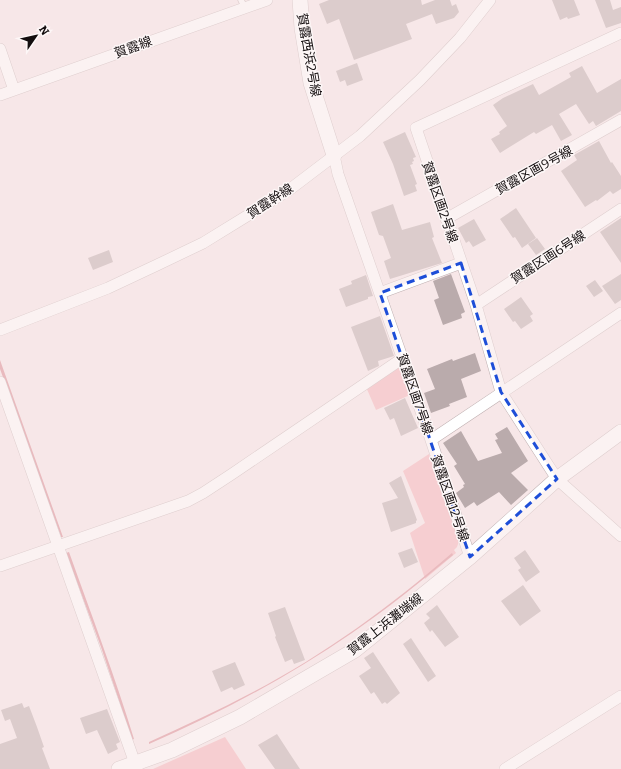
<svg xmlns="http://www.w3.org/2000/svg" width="621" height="769" viewBox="0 0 621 769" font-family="Bitter,'Noto Sans JP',serif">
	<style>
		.green { fill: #f4b0b5 }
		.water { fill: #d7838c }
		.building { fill: #baabac }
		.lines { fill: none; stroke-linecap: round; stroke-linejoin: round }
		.lane-casing { stroke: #c0b1b2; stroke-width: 7 }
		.street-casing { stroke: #c0b1b2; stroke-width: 12 }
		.secondary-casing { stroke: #c0b1b2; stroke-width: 16 }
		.lane { stroke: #fff; stroke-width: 5.5 }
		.street { stroke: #fff; stroke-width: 11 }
		.secondary { stroke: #fff; stroke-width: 15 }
		.marked { fill: none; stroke: #1d4ed8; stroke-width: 3; stroke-dasharray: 8 5; stroke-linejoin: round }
		.labels { text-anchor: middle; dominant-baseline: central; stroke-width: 3; stroke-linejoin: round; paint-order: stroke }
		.street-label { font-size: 13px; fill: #130d0e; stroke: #fdf7f7 }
	</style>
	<rect width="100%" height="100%" fill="#f7e7e8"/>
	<path class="green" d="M399 364 410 395 376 410 366 387Z
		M429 454 460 538 457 547 454 550 456 553 425 579 410 533 425 523 403 471Z
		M225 737 246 769H153Z"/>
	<path class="water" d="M0 360 63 537H61L0 369Z
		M69 552C91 614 115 676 134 739L132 740 101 647 66 553Z
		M452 553 453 555C420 582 387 609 352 633 288 677 220 713 149 744V742C184 726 219 710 253 692 324 655 391 606 452 553Z"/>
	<path class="building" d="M329 0H421L422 5 435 0H450L452 6 456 4 459 12 454 18 436 24 432 14 406 24 412 39 354 60 339 19 327 24 319 4Z
		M552 0H574L580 15 568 19 567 17 560 20Z
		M595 0H610L613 10 621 7V23L606 28Z
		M357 63 363 80 347 86 345 80 340 82 336 71Z
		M582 66 597 93 621 79V111L596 126 593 121 589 124 576 104 559 114 572 135 561 141 552 125 536 134 534 132 500 153 491 139 500 134 499 132 507 126 493 105 503 98 533 84 539 95 571 77 569 73Z
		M405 132 416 157 413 158 414 161 412 162 413 164 410 165 417 184 415 185 417 191 404 196 393 164 383 142Z
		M599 141 611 163 612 162 621 176V189L613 194 610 191 597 201 596 200 585 207 561 171 577 160 574 155Z
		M393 204 402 230 430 222 434 237 432 238 442 263 390 279 384 261 391 258 383 236 379 235 371 212Z
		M516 208 536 238 522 248 515 237 513 238 500 219Z
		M621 218V263L600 232Z
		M474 219 486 240 473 247 469 241 466 243 458 228Z
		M537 238 545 249 536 255 528 244Z
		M109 250 113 262 93 270 88 258Z
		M451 274 465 312 461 314 462 318 443 325 434 300 439 298 433 281Z
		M621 274V300L615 304 602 286Z
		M366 275 373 296 368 297V299L346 307 339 289 352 284 351 281Z
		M595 280 603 291 594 297 586 286Z
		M521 297 533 314 530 316 533 321 521 329 515 321 513 322 504 309Z
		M380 316 394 356 378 361 379 366 368 371 351 327Z
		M475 353 481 371 461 379 467 397 449 404 450 406 431 413 424 393 435 389 427 369 452 359 453 361Z
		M405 398 418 428 401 436 394 418 390 420 384 408Z
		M507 427 528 461 511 473 528 490 511 505 499 492 477 506 474 502 465 508 456 493 464 487 463 485 465 484 454 466 457 464 443 443 461 431 478 461 502 453 495 440 498 439 495 434Z
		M401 476 417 520 416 521V523L391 532 382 503 398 498 389 483Z
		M412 548 418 562 404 568 398 553Z
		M525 550 540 572 526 582 518 570 521 568 514 558Z
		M523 585 541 611 520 626 501 601Z
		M437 605 459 637 445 647 432 630 430 632 424 623 430 618 426 614Z
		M285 607 305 660 294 664 292 659 285 662 275 637 276 636 268 613Z
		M411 638 436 676 428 682 403 644Z
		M373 652 400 693 387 704 385 702 382 704 374 692 371 694 359 676 371 668 364 658Z
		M235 662 245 685 234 690 232 687 221 692 212 671Z
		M22 703 24 708 29 706 37 727 44 747 42 748 50 769H0V744L17 738 10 719 5 721 1 710Z
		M107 709 120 742 116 744 118 749 108 754 97 730 86 734 80 718Z
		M277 734 290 754 300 769H275L258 745Z"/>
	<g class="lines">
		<defs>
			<path id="lane" d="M241 0 245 8"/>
			<path id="street" d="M621 33 416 128 476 305 501 392 557 479 621 536
				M0 49 14 90
				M0 95 267 0
				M334 155 338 174 431 440 621 313
				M446 219 621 120
				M380 293 461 263
				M476 305 621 209
				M0 330 108 288 157 265 203 243 289 190 360 136 420 80 460 38 490 0
				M0 382 137 769
				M431 440 470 557
				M0 566 188 501 203 493 232 474 403 358
				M505 769 621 696"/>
			<path id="secondary" d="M300 0 302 28 311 83 334 155
				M119 769 172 750 240 717 355 650 470 557 557 479 621 432"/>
		</defs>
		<use href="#lane" class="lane-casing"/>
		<use href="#street" class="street-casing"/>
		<use href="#secondary" class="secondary-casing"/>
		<use href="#lane" class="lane"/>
		<use href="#street" class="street"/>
		<use href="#secondary" class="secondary"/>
	</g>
	<path d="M0 0H621V769H0ZM461 263 501 392 557 479 470 557 380 293Z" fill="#f7e7e8" fill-opacity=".55" fill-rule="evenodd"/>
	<path class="marked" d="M461 263 501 392 557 479 470 557 380 293Z"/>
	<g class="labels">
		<g class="street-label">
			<text transform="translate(133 47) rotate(-20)">賀露線</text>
			<text transform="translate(309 55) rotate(80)">賀露西浜2号線</text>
			<text transform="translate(534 170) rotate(-29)">賀露区画9号線</text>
			<text transform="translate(270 201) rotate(-33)">賀露幹線</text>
			<text transform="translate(440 202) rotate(71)">賀露区画2号線</text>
			<text transform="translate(548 257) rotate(-33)">賀露区画6号線</text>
			<text transform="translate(415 394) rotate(71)">賀露区画7号線</text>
			<text transform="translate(450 498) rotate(71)">賀露区画12号線</text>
			<text transform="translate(385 624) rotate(-38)">賀露上浜灘端線</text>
		</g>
	</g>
	<g transform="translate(36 36) rotate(56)" stroke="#fdf7f7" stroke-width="3" paint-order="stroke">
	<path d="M0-3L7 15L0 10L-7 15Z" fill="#130d0e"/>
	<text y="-6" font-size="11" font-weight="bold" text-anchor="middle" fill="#130d0e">N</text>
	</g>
</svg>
